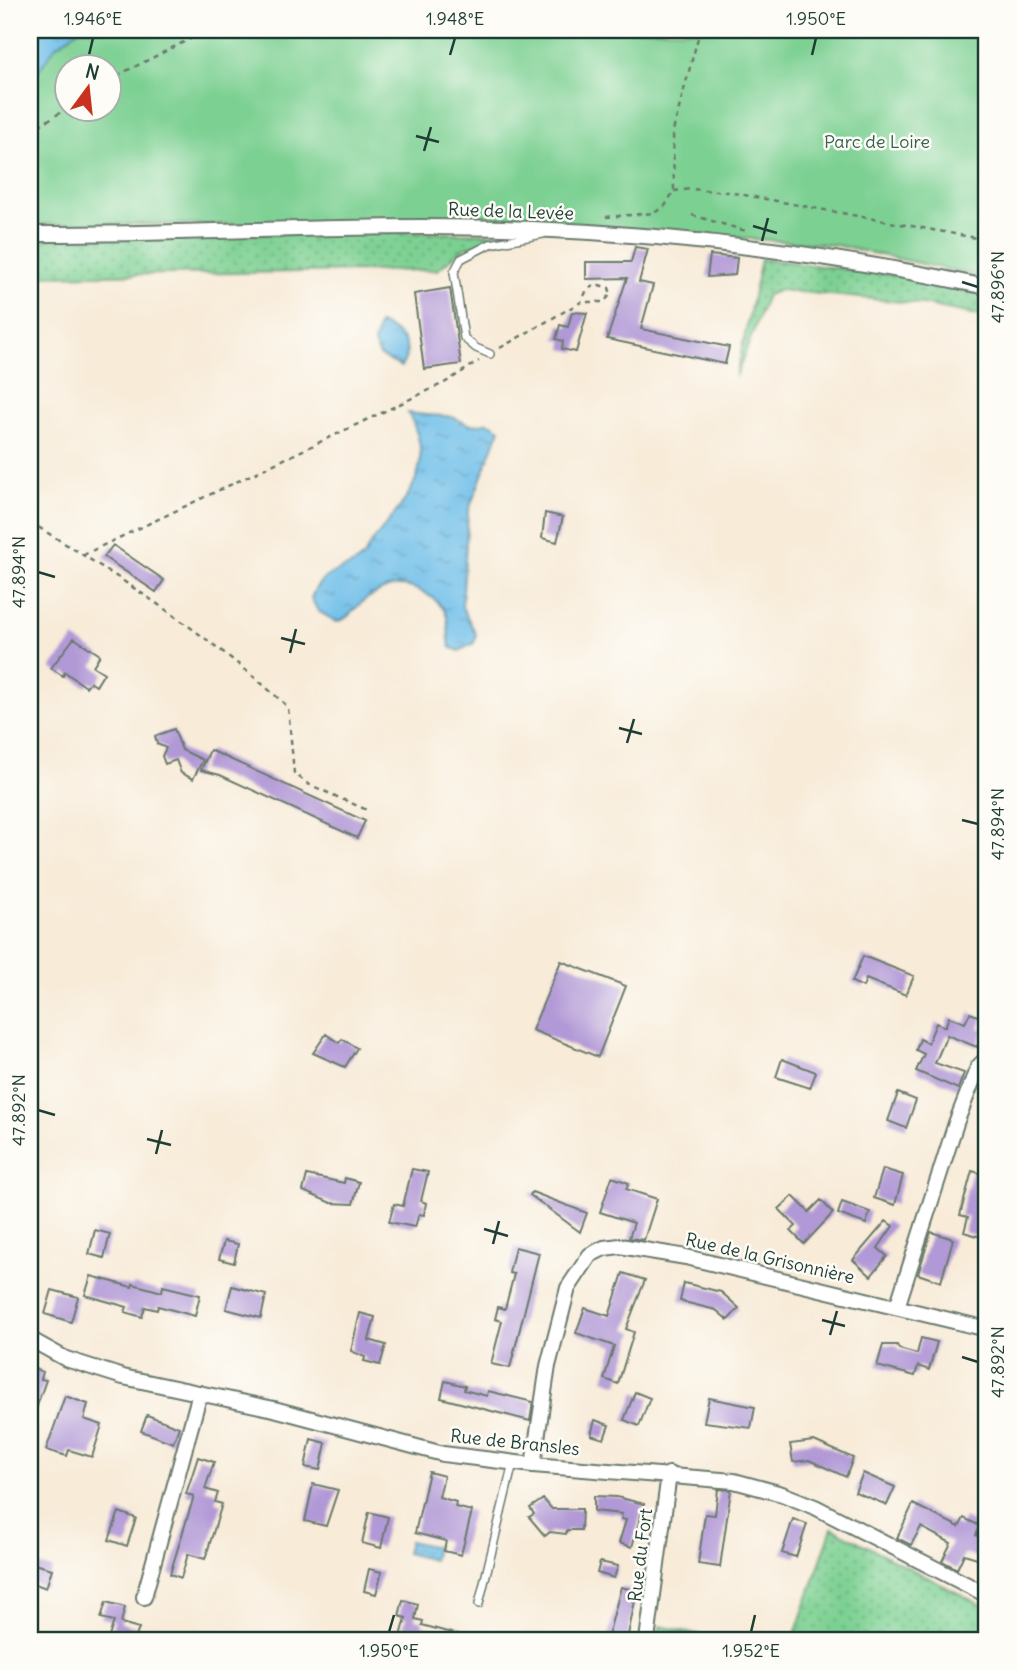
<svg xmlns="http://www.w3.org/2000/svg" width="1017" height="1670" viewBox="0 0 1017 1670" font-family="Delius,sans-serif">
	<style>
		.grass { fill: url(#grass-dots); stroke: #4e8663; stroke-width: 2 }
		.green { fill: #7cd092; stroke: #4e8663; stroke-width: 2; fill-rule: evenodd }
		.water { fill: url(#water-ripples); stroke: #467e8e; stroke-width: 2 }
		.building { fill: #b198d6 }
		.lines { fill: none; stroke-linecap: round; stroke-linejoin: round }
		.service-casing { stroke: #6b7a6d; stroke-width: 10 }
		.minor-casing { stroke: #6b7a6d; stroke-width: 18 }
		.path { stroke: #6b7a6d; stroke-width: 2.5; stroke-dasharray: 5 5; stroke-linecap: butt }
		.service { stroke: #fff; stroke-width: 7 }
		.minor { stroke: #fff; stroke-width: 14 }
		.ticks { fill: none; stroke: #1f3d34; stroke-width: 2.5 }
		.labels { text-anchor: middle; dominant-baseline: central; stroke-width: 5; stroke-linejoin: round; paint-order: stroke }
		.park-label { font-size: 18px; fill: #36624c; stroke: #fdfcf7 }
		.street-label { font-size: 18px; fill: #1f3d34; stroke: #fdfcf7 }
		.neatline { fill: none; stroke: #1f3d34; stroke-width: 2.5 }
		.ticks-label { font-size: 18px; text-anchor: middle; fill: #1f3d34 }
	</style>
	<defs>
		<pattern id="grass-dots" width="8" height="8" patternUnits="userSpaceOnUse" patternTransform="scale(1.75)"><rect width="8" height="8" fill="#7cd092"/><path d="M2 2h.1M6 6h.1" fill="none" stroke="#65aa78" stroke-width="1.8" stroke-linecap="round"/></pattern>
		<pattern id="water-ripples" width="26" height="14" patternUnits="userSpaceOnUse" patternTransform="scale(1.75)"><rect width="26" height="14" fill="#6dbee9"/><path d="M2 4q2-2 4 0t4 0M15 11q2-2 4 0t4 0" fill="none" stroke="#599cbe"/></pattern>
	</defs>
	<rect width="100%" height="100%" fill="#fdfcf7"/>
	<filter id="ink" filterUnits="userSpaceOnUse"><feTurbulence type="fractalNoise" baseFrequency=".0143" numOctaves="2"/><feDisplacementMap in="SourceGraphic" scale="14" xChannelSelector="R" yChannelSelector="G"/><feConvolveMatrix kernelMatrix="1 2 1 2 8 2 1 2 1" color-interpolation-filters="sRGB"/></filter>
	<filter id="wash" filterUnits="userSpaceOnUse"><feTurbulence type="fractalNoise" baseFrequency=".00686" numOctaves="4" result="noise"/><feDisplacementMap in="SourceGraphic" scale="28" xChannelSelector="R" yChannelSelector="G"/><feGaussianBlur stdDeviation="1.57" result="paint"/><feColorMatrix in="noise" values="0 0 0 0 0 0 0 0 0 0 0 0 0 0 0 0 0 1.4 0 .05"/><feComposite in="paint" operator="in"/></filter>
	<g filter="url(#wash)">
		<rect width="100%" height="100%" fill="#f8ebd8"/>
		<path class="grass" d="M364 232 513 234 511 239 466 247 437 270 30 276V239Z
			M761 259 895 275 987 295V317L922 304 780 290 767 295 736 377Z
			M832 1528 987 1608V1640H793Z
			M660 1626 723 1640H657Z"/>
		<path class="green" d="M30 30H987V278L835 245 559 225 30 224ZM66 66H108V108H66Z"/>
		<path class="water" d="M44 30H79L56 46 30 83V47Z
			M379 324C399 331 416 345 401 367L380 356 374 344Z
			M408 413C421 415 433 416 446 416 464 418 464 430 488 422L500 429 468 512 462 607 476 634 474 643 459 651 450 647C448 637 449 624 446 614 439 597 414 585 396 586 386 587 375 594 366 599 354 607 352 617 337 622L318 611 311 598C324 565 348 574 364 556 367 553 367 549 369 546 402 503 441 471 408 413Z
			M409 1541 436 1547 433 1560 406 1553Z"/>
		<g id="blocks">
			<path class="building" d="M635 247 648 249 639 282 653 285 641 329 729 347 725 364 607 339 627 278 586 279V262H631Z
				M710 255 737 258 735 275 707 277Z
				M450 288 461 364 424 369 414 294Z
				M572 312 587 313 576 352 562 349 563 341 556 339 560 325 568 327Z
				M545 513 563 517 557 542 542 538Z
				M113 545 164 580 156 592 104 557Z
				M74 638 100 655 93 666 104 673 96 686 90 682 86 687 65 672 63 676 51 668Z
				M174 729 182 750 203 760 193 779 181 773 176 760 165 764 162 756 166 748 157 744 155 736Z
				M210 750 365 821 357 838 220 775 201 770Z
				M863 956 914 976 906 995 866 979 863 987 852 982Z
				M561 961 626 986 598 1057 532 1030Z
				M970 1013 983 1018 979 1028 984 1030 977 1047 947 1035 935 1063 964 1073 958 1089 916 1071 924 1054 916 1050 920 1039 928 1043 936 1023 945 1027 949 1017 965 1023Z
				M326 1034 339 1043 342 1039 357 1048 345 1067 313 1053Z
				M782 1059 816 1072 810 1088 776 1077Z
				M898 1093 916 1100 906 1128 888 1121Z
				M412 1169 428 1172 421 1201 426 1203 424 1215 419 1214 415 1227 389 1222 394 1204 403 1206Z
				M883 1169 903 1175 895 1205 874 1198Z
				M972 1171 987 1175V1225L984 1238 964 1232 968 1217 960 1215Z
				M307 1175 344 1183 345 1178 359 1182 353 1204 331 1203 303 1191Z
				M612 1177 629 1183 626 1189 657 1199 644 1240 629 1238 634 1223 600 1212Z
				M532 1192 587 1213 580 1232 530 1195Z
				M793 1196 809 1212 821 1200 833 1213 804 1244 791 1231 796 1226 779 1209Z
				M842 1202 870 1212 866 1224 838 1214Z
				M886 1221 893 1226 878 1248 887 1256 871 1276 853 1260Z
				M95 1230 110 1234 104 1258 89 1254Z
				M931 1232 953 1239 941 1282 918 1274Z
				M224 1241 238 1244 234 1263 219 1259Z
				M515 1247 539 1253 510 1368 491 1364 502 1321 495 1319 498 1307 505 1309 514 1274 509 1273Z
				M623 1273 645 1280 626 1329 634 1332 618 1384 604 1379 614 1346 576 1333 585 1308 609 1316Z
				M91 1276 132 1287 133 1284 162 1292 163 1286 200 1295 195 1316 158 1306 157 1310 145 1307 142 1317 125 1312 127 1307 85 1295Z
				M684 1283 721 1292 739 1308 728 1320 716 1310 680 1301Z
				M232 1286 266 1295 261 1318 226 1309Z
				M52 1290 78 1297 71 1322 45 1314Z
				M360 1313 375 1317 369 1340 386 1345 380 1365 364 1361 365 1357 351 1351Z
				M921 1338 937 1342 929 1370 918 1366 915 1376 877 1366 883 1345H897L899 1349 917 1354Z
				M30 1367 43 1372 41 1379 46 1380 32 1420Z
				M445 1381 465 1386 464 1390 487 1396 488 1391 533 1402 530 1421 441 1398Z
				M635 1392 650 1398 639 1426 624 1420Z
				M65 1396 88 1404 84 1419 102 1425 92 1457 69 1450 67 1456 46 1450Z
				M709 1398 755 1407 751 1428 704 1422Z
				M147 1415 179 1427 173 1443 141 1431Z
				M595 1420 609 1425 604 1439 591 1435Z
				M311 1439 326 1443 320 1470 305 1467Z
				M814 1441 853 1458 846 1477 809 1460 793 1462 790 1444Z
				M198 1457 214 1462 205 1489 218 1493 215 1502 222 1504 205 1559 188 1554 181 1578 170 1574 194 1496 186 1494Z
				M429 1472 444 1476 439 1497 456 1502 455 1507 472 1511 461 1555 444 1551 446 1541 415 1533Z
				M863 1473 895 1487 887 1505 855 1492Z
				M313 1484 338 1490 326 1526 305 1521Z
				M718 1489 731 1490 720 1567 698 1564 705 1514 715 1515Z
				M594 1496 617 1497 644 1504 632 1547 619 1543 626 1520 621 1519 622 1514 594 1511Z
				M543 1499 552 1509H582L581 1530H567L566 1534 550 1532 545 1536 529 1517 534 1514 530 1508Z
				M913 1504 959 1527 964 1518 980 1526 976 1535 987 1541V1561L964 1554 957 1569 942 1561 951 1543 921 1527 911 1545 897 1538Z
				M119 1512 136 1518 127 1546 109 1540Z
				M369 1512 388 1517 381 1548 362 1543Z
				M793 1519 807 1524 796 1557 782 1553Z
				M600 1562 618 1566 614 1578 597 1573Z
				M30 1563 52 1569 46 1588 30 1582Z
				M369 1569 382 1572 376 1594 364 1591Z
				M621 1587 637 1591 627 1640H607Z
				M403 1600 418 1604 415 1619 423 1621 422 1625 462 1636V1640H400L406 1618 399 1616Z
				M106 1602 125 1607 121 1623 139 1628 135 1640H108L114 1621 101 1618Z"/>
		</g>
	</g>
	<g filter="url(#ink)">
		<use href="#blocks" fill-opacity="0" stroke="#6b7a6d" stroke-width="2"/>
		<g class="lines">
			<defs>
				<path id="service" d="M490 354 476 348 464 338 454 272 461 259 490 244 543 234
					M479 1604 513 1463"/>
				<path id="minor" d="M30 234C197 235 365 222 532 229 684 235 839 256 987 287
					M897 1307 956 1123 978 1067 987 1058
					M30 1339 66 1359 123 1377 274 1409 443 1454 533 1465 734 1481 782 1494 815 1507 987 1595
					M533 1465 548 1366 568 1288 590 1255 604 1248 620 1246 686 1257 987 1329
					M144 1597 200 1393
					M647 1640 669 1474"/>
			</defs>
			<use href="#service" class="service-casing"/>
			<use href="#minor" class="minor-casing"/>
			<path class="path" d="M108 80 208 30
				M30 131 68 108
				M674 191 692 189 728 192 987 240
				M692 215 746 231
				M606 217 654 213 665 206 674 191 673 131 700 30
				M500 348 581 302 587 290 596 284 609 288 611 294 604 302H581
				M30 522C121 578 210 635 288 707L294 773 308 784 367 810
				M83 555 446 382 479 361"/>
			<use href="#service" class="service"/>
			<use href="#minor" class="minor"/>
		</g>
	</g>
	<path class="ticks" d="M89 55 93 38M450 55 455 38M812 55 816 38M416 136 439 142M424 151 431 127M753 226 777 233M762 241 768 218M962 282 978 287M38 572 55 577M281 638 305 644M290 653 296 629M619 728 642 734M627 743 634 719M962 820 978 824M38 1110 55 1115M147 1139 171 1145M156 1154 162 1130M484 1229 508 1236M493 1244 499 1221M822 1320 845 1326M830 1335 837 1311M962 1357 978 1362M389 1632 394 1615M751 1632 755 1615"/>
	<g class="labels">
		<g class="park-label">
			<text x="877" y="141">Parc de Loire</text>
		</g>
		<g class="street-label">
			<text transform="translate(511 211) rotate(2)">Rue de la Levée</text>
			<text transform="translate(770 1258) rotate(13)">Rue de la Grisonnière</text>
			<text transform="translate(515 1442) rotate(6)">Rue de Bransles</text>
			<text transform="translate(640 1555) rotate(-83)">Rue du Fort</text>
		</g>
	</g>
	<rect width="1017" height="1670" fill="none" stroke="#fdfcf7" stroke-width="77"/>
	<g transform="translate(88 88) rotate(15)"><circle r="33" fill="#fdfcf7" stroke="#a4b0a9" stroke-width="2"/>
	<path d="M0-5L12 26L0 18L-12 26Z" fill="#c8321e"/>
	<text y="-10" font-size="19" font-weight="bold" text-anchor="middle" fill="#1f3d34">N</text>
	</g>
	<rect x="38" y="38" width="940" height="1594" class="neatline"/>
	<g class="ticks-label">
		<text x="93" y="25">1.946°E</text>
		<text x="455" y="25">1.948°E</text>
		<text x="816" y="25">1.950°E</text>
		<text transform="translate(998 287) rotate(-90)" y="6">47.896°N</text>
		<text transform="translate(19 572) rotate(-90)" y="6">47.894°N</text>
		<text transform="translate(998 824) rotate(-90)" y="6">47.894°N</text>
		<text transform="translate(19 1110) rotate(-90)" y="6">47.892°N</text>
		<text transform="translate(998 1362) rotate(-90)" y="6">47.892°N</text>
		<text x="389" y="1657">1.950°E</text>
		<text x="751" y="1657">1.952°E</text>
	</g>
</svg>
